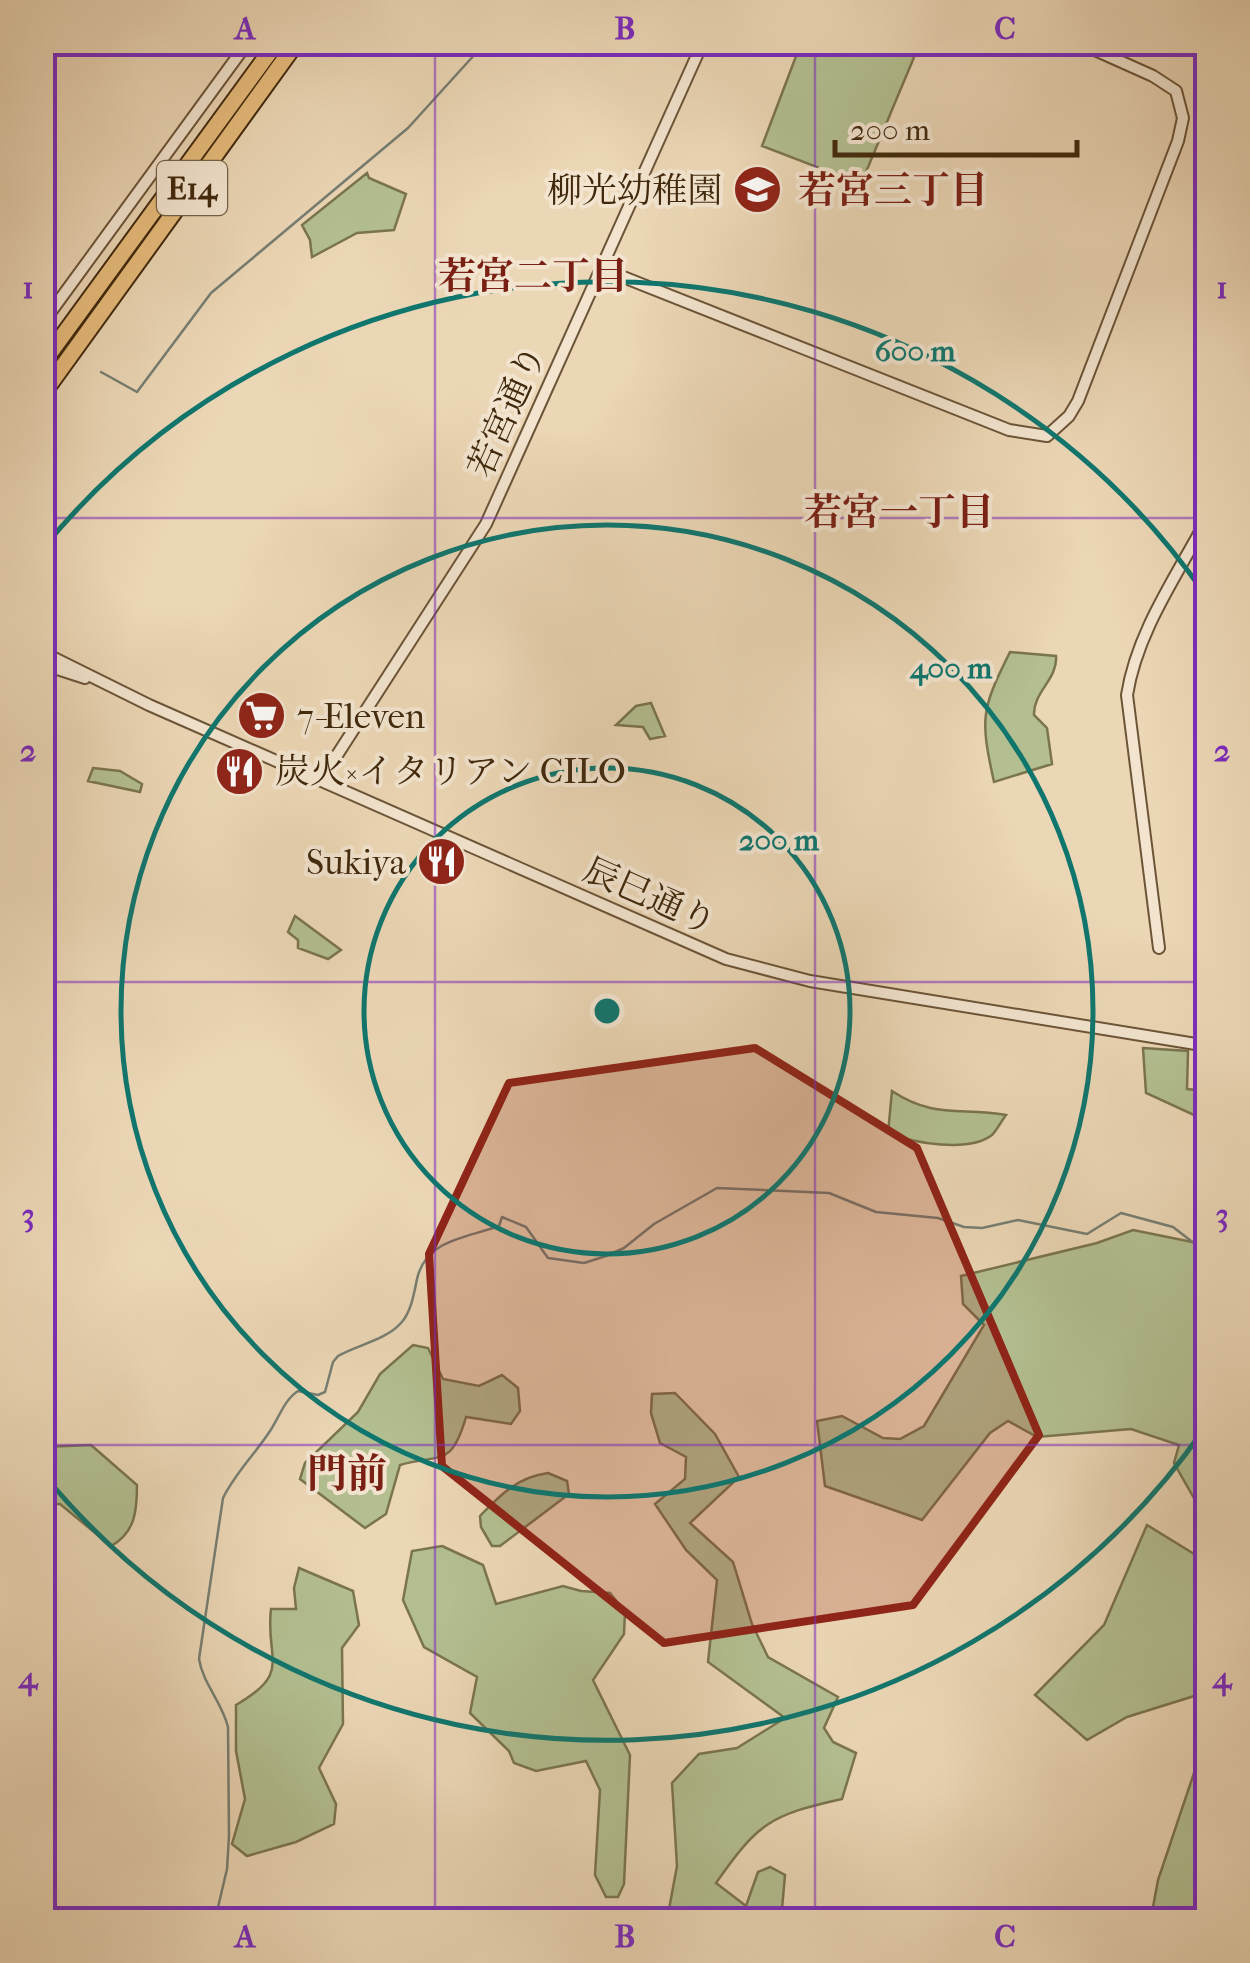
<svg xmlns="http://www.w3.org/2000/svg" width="1250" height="1963" viewBox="0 0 1250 1963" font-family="'IM FELL French Canon','Noto Serif JP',serif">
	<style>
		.green { fill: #b3bf91; stroke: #7a744f; stroke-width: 2.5 }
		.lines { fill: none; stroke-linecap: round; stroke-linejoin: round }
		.stream { stroke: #767e72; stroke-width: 2.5 }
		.tertiary-casing { stroke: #6c5437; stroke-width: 14 }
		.motorway-casing { stroke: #41290d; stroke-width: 19 }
		.tertiary { stroke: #f2e4cf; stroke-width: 10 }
		.motorway { stroke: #e6bb7a; stroke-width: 15 }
		.marked { fill: #8f2418; fill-opacity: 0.2; stroke: #8f2418; stroke-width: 8; stroke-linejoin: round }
		.grid { fill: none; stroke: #7b2cbf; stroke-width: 2.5; stroke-opacity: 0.55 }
		.ring { fill: none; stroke: #0f766e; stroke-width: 5 }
		.labels { text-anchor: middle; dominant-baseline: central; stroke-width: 8; stroke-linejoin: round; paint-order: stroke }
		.shield { fill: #f2e4cf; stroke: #766147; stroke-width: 2.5 }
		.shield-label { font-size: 32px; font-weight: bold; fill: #41290d }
		.poi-label { font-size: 35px; fill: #41290d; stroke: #f2e4cf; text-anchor: end }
		.street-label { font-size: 35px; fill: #41290d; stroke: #f2e4cf }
		.neighbourhood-label { font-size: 38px; font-weight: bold; fill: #7a1f14; stroke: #f2e4cf }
		.quarter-label { font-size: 40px; font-weight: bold; fill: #7a1f14; stroke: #f2e4cf }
		.centre { fill: #0f766e; stroke: #f2e4cf; stroke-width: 5 }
		.ring-label { font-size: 30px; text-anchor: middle; font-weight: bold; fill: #0f766e; stroke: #f2e4cf; stroke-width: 8; stroke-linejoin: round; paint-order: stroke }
		.neatline { fill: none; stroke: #7b2cbf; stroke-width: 4 }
		.grid-label { font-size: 32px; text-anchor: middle; font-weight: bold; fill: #7b2cbf }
	</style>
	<rect width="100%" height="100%" fill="#ebd6b5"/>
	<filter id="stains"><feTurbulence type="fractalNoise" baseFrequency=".002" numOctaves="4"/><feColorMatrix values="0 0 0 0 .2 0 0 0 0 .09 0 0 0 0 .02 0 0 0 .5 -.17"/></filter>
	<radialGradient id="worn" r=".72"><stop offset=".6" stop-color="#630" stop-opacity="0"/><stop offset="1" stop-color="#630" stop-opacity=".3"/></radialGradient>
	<path class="green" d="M801 43H920L861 184 762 146Z
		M367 173 369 178 406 194 394 230 357 233 312 257 310 240 302 225Z
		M1010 652 1056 656C1058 679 1033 692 1034 715L1047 728 1052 764 994 782C980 718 981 710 1010 652Z
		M651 703 665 736 650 739 643 727 616 725 636 706Z
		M93 768 120 771 142 784 140 792 88 781Z
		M295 916 341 950 328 959 298 948V940L288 932Z
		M1143 1048 1188 1051 1187 1089 1207 1091V1121L1146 1093Z
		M892 1091C934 1119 961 1107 1006 1115 1002 1120 997 1130 992 1135 969 1153 913 1143 888 1133Z
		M1133 1230 1207 1245V1521L1174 1463 1179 1445 1131 1429 1037 1437 1008 1421 990 1433 922 1520 825 1486 817 1421 842 1416 883 1438 900 1439 924 1426 984 1325 963 1304 961 1276 1097 1243Z
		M413 1345 428 1348 443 1379 479 1386 502 1375 518 1388 520 1411 511 1424 466 1417C451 1469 440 1453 400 1465L386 1514 365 1528 300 1479 305 1463 358 1412 380 1374Z
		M675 1393 715 1434 739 1477 690 1523 733 1562 752 1624 768 1657 838 1697 824 1728 833 1742 856 1753 842 1799C770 1815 758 1823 716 1883L746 1906 758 1872 770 1867 785 1875 781 1920H667L677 1866 672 1783 699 1754 737 1748 785 1718 708 1662 717 1580 686 1550 655 1504 685 1479 686 1457 660 1443 651 1413 652 1394Z
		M91 1445 137 1485C137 1511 135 1533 111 1546L60 1504H43V1447Z
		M548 1473 567 1481 569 1494 500 1546H492L481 1527 480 1516C501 1494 518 1477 548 1473Z
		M1147 1525 1207 1562V1692L1127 1717 1087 1740 1035 1695 1104 1625Z
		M442 1546 483 1565 496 1604 563 1586 581 1591 610 1593 625 1612 624 1634 593 1680 630 1755 624 1884 618 1897H606L595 1875 600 1790 586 1761 536 1771 514 1763 509 1751 470 1713 477 1677 424 1647 403 1600 412 1551Z
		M299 1568 353 1591 359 1625 342 1648 343 1724 319 1768 336 1804 334 1824 296 1842 247 1856 232 1844 245 1799 236 1751V1705C293 1672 265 1660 271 1609H296L294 1588Z
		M1207 1759V1920H1139L1153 1907 1158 1880 1196 1767Z"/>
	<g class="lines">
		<path class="stream" d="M101 372 137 392 211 293 408 128 486 42
			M215 1920 227 1869 229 1836 228 1727C222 1702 203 1684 199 1659L223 1498C236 1472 255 1454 270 1431 279 1418 284 1400 298 1391L318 1395 325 1392 333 1362 338 1356C357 1345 386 1340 401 1323 411 1312 414 1294 417 1279 426 1239 467 1238 499 1226L502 1217 526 1227 548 1258 584 1263 606 1256 624 1248 654 1224 717 1188 829 1193 876 1212 938 1218 964 1227 982 1228 1018 1220 1087 1234 1121 1213 1173 1227 1208 1254"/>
		<defs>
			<path id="tertiary" d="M603 269 1009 430 1047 436 1069 416 1078 401 1178 141 1183 118 1176 91 1153 76 1077 42
				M42 324 248 42
				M42 652 149 705 726 959 810 981 1208 1046
				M42 664 85 678
				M321 780 486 524 703 42
				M1159 948 1127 695C1137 631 1178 574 1208 517"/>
			<path id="motorway" d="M42 364 277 42
				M42 395 297 42"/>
		</defs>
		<use href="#tertiary" class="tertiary-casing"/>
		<use href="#motorway" class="motorway-casing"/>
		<use href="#tertiary" class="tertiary"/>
		<use href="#motorway" class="motorway"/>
	</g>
	<path class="marked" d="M755 1048 917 1148 1039 1435 913 1605 664 1643 442 1466 429 1254 509 1083Z"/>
	<path class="grid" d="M435 42V1920M815 42V1920M42 518H1208M42 982H1208M42 1445H1208"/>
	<g class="ring">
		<circle cx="607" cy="1011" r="243"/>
		<circle cx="607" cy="1011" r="486"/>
		<path d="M1204 1429A729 729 0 0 1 44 1475M44 547A729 729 0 0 1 1204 593"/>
	</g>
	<defs>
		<symbol id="school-disc" viewBox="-11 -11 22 22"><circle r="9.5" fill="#8f2418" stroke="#f2e4cf"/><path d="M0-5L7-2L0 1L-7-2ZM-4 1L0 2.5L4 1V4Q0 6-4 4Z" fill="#fff"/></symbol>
		<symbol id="supermarket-disc" viewBox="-11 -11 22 22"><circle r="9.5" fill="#8f2418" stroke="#f2e4cf"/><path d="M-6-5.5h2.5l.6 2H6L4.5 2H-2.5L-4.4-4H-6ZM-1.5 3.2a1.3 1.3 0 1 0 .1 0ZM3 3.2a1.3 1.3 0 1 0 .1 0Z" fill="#fff"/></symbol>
		<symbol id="restaurant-disc" viewBox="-11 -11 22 22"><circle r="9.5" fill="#8f2418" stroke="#f2e4cf"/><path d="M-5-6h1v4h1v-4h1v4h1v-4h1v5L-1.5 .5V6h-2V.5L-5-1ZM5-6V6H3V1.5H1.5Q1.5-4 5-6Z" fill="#fff"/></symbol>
	</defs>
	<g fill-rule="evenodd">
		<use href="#school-disc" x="730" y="162" width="55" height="55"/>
		<use href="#supermarket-disc" x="234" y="688" width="55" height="55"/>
		<use href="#restaurant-disc" x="212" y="744" width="55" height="55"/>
		<use href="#restaurant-disc" x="414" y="834" width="55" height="55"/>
	</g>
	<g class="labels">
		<rect class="shield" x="157" y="161" width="70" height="54" rx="8"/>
		<g class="shield-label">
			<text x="192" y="188">E14</text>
		</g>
		<g class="poi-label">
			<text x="722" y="190">柳光幼稚園</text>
			<text x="297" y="716" text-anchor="start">7-Eleven</text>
			<text x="275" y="771" text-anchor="start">炭火×イタリアン CILO</text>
			<text x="406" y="862">Sukiya</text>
		</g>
		<g class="street-label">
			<text transform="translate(507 411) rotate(-66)">若宮通り</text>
			<text transform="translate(650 896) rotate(24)">辰巳通り</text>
		</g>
		<g class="neighbourhood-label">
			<text x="893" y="190">若宮三丁目</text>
			<text x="533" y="276">若宮二丁目</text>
			<text x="899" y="512">若宮一丁目</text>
		</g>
		<g class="quarter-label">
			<text x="347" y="1474">門前</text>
		</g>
	</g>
	<circle cx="607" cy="1011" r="15" class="centre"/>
	<g class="ring-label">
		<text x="915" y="361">600 m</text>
		<text x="951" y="678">400 m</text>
		<text x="779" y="850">200 m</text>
	</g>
	<rect width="1250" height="1963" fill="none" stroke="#ebd6b5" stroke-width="110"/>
	<path d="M835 140v15h242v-15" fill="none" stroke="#41290d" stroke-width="5"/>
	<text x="850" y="140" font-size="30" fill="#41290d" stroke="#f2e4cf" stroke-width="8" paint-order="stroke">200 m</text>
	<rect x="55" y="55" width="1140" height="1853" class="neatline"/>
	<g class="grid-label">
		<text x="245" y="39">A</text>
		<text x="625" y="39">B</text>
		<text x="1005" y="39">C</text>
		<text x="28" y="298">1</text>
		<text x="1222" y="298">1</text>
		<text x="28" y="761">2</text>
		<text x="1222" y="761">2</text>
		<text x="28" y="1225">3</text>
		<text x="1222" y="1225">3</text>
		<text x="28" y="1688">4</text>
		<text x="1222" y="1688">4</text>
		<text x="245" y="1947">A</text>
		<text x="625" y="1947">B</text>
		<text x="1005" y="1947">C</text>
	</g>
	<rect width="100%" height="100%" filter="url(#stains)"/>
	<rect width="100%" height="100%" fill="url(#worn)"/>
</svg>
